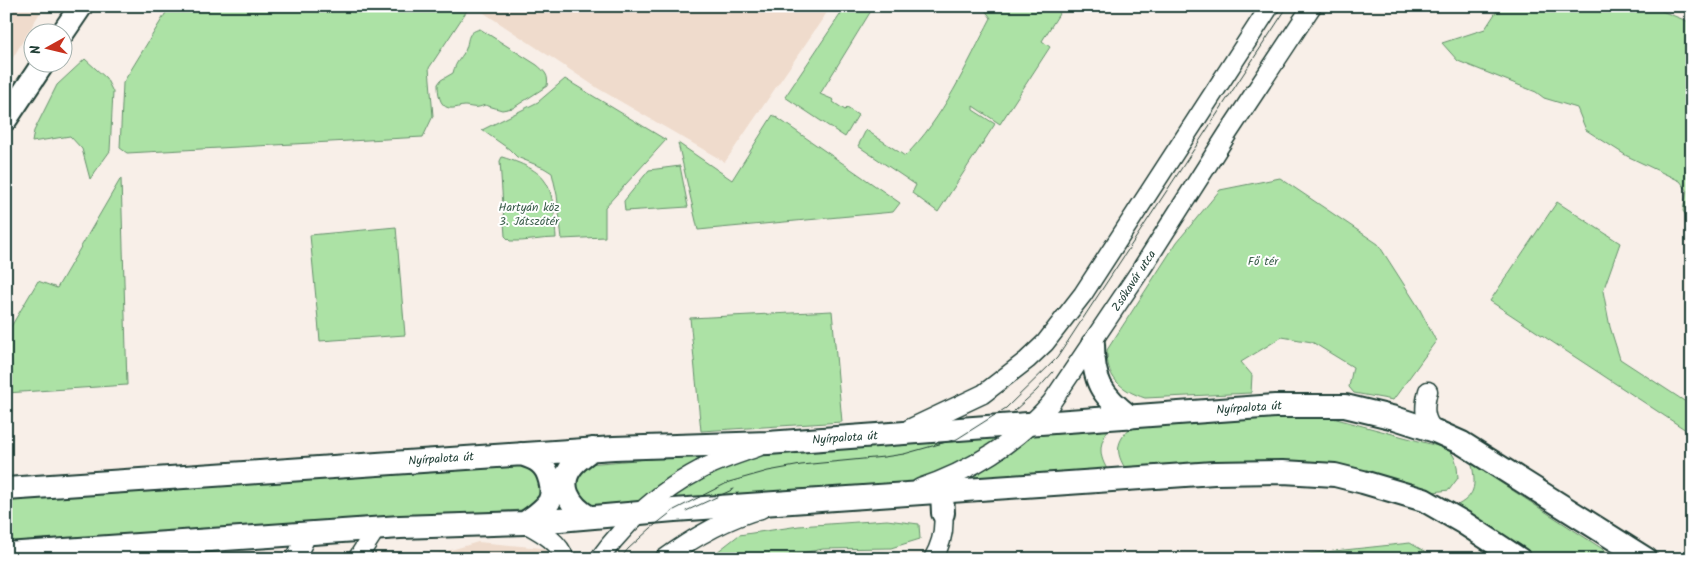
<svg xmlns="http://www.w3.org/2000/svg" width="1698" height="565" viewBox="0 0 1698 565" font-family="Kalam,sans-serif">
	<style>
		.built { fill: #efdbcc }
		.green { fill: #ace2a5; stroke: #66906c }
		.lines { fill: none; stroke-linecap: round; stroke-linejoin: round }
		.minor-casing { stroke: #1f3d34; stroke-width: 21 }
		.major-casing { stroke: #1f3d34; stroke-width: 26 }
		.minor { stroke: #fff; stroke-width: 18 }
		.major { stroke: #fff; stroke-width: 22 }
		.tram { stroke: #1f3d34; stroke-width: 1 }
		.labels { text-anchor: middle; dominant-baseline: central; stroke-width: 4; stroke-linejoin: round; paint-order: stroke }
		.park-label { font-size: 12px; fill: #3b5e4b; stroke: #fff }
		.street-label { font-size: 12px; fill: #1f3d34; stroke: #fff }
	</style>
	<rect width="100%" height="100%" fill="#f8efe8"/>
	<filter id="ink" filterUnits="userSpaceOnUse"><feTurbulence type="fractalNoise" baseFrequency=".02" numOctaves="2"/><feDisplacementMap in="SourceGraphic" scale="10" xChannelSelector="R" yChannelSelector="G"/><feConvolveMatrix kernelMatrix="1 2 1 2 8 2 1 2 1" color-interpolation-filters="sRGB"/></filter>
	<g filter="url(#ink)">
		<path class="built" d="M6 6H44L6 69Z
			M480 6H820L828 11 725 162 599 89 478 9Z
			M478 542 542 548 551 554 554 559H430L431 556Z"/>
		<path class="green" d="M170 6H470L429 68 433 116 423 137 127 153 120 148 123 83Z
			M846 6H874L820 94 834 100 833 102 845 110 847 108 858 115 845 137 785 97Z
			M982 6H1064L1042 41 1050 47 1000 124 973 106V110L995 124 938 212 912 193 916 185 858 146 866 130 905 156C943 119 967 64 991 18Z
			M1500 6H1649L1692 23V224L1683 211 1687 190 1680 181 1627 156 1586 130 1577 108 1544 98 1536 92 1458 61 1442 43 1485 29Z
			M480 29 537 65C545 72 549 75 547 86L513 108 502 110 485 105C475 109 475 107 465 106 460 106 454 109 449 108 439 106 438 92 438 84L441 80 453 73C456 61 460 60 465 51 470 40 465 33 480 29Z
			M85 59 106 78 113 92 110 151 90 179 82 149 70 136 32 142 34 131 57 85Z
			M565 79 666 140 605 207V237L562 239 557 195 552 173 544 168 517 157 509 149 482 130 538 102Z
			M773 115 900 203 893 212 698 230 678 143 732 180Z
			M502 157C554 173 552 187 556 238 540 238 526 242 510 241L505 236 500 161Z
			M680 166 688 207 625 211 624 201 649 170Z
			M121 178 127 385 6 393V335L38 281 57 288Z
			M1280 178 1378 244 1419 308 1436 341 1393 400 1354 393 1349 387 1353 367 1312 342 1282 337 1241 362 1252 375 1251 393 1145 398C1120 390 1106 377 1107 350L1177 242 1220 190Z
			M1557 202 1620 243 1603 291 1610 327 1620 359 1692 406V434L1490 301Z
			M396 227 405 335 320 341 310 235Z
			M832 311 842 422 701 431 690 318Z
			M1314 413 1445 448C1457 454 1457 466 1458 478L1449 490 1426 493 1365 474 1130 475C1114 454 1114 441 1135 424Z
			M1111 426C1097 444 1098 458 1112 476L937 489 1042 429Z
			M1018 431 912 490 657 507 707 473 765 450Z
			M732 452 636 508 584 512 571 474 576 465Z
			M522 462 546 480 535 509 6 546V499Z
			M1472 464 1618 559H1534L1454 507C1476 496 1476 487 1472 464Z
			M887 520 919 524 920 539 891 548 823 549 770 559H708L739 535 799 526Z
			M1410 543 1438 559H1260Z"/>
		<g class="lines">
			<defs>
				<path id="minor" d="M1428 391C1424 406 1423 420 1435 431
					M909 429 983 394 1027 360 1045 343 1083 294 1270 6
					M920 488C969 472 1017 442 1051 403L1142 268 1228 133 1312 6
					M525 523C541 532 559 541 565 559
					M295 559 308 533
					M357 559 376 529
					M599 559C626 522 660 491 700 470 718 460 739 454 758 447
					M664 559C694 537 725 519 761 509
					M933 559C941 545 945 529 943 513"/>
				<path id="major" d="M62 34 81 6
					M6 119 44 62
					M1093 344C1093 381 1101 395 1130 417
					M521 454C527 456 534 458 539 462 549 469 555 491 549 502 543 511 533 517 525 523
					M6 489 614 448 768 443 1275 406H1345L1395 418 1435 431 1462 443 1646 559
					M942 492 943 513
					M589 517C570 506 556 485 573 465 578 459 586 454 592 449
					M6 554 400 527 525 523 674 510 1214 473 1283 472 1335 475 1363 482 1424 500 1464 523 1519 559"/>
			</defs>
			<use href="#minor" class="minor-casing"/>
			<use href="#major" class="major-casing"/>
			<use href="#minor" class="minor"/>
			<use href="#major" class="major"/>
			<path class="tram" d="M1014 411 1036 391 1053 372
				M686 511 734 489
				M620 559 628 549 651 528 674 510 729 482 768 471 801 465 884 457 904 454 957 439 1006 408 1057 358 1288 6"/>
		</g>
	</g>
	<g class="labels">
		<g class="park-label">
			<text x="529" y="207">Hartyán köz<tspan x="529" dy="14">3. Játszótér</tspan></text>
			<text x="1263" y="261">Fő tér</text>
		</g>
		<g class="street-label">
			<text transform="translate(1134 281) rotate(-57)">Zsókavár utca</text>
			<text transform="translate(1249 408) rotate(-4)">Nyírpalota út</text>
			<text transform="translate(845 438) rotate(-4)">Nyírpalota út</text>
			<text transform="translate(441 459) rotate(-4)">Nyírpalota út</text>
		</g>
	</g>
	<rect width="1698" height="565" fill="none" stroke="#fff" stroke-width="25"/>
	<rect x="12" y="12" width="1673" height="540" fill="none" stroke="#1f3d34" stroke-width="2" filter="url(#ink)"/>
	<g transform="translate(48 48) rotate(262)"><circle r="24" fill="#ffffff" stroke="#a5b1ae"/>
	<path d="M0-4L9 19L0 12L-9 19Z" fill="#c8321e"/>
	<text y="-8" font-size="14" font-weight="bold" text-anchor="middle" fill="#1f3d34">N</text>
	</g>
</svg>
